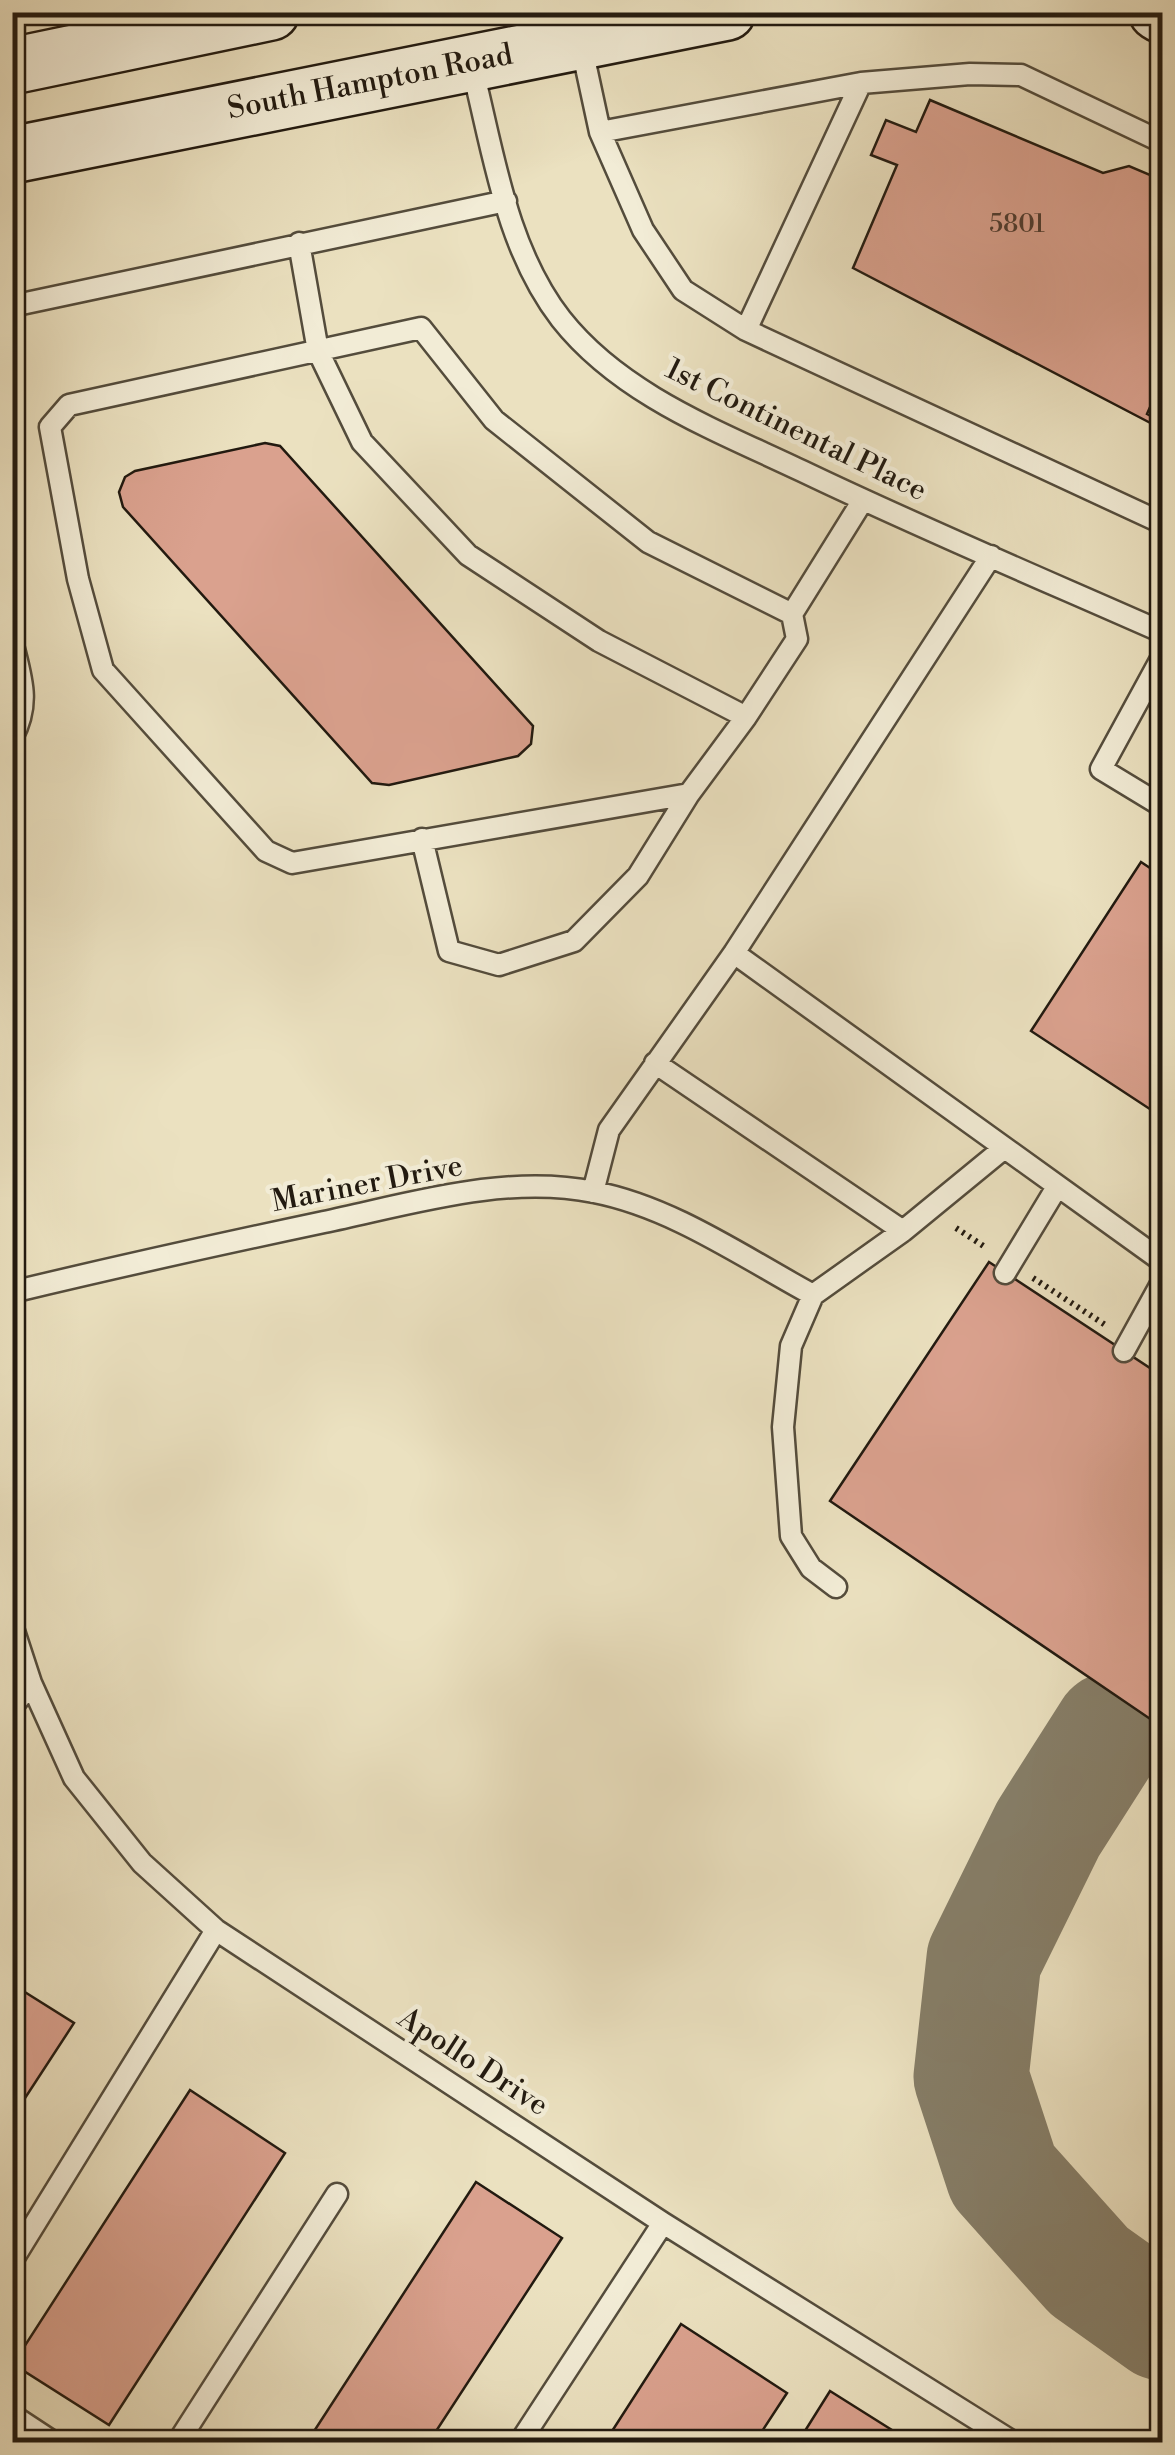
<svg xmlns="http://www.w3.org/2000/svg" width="1175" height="2455" viewBox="0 0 1175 2455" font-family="'Libre Bodoni',serif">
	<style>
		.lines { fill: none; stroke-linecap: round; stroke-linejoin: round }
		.taxiway { stroke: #867e68; stroke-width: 115 }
		.building { fill: #daa18e; stroke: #221a10; stroke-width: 2.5 }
		.lane-casing { stroke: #544c3c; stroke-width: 25 }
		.secondary-casing { stroke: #221a10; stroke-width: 60 }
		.path { stroke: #221a10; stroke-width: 6; stroke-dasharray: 2.5 5; stroke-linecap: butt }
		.lane { stroke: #f2ecd6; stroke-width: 20 }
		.secondary { stroke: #f2ecd6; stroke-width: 55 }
		.labels { text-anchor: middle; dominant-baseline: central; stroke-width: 9; stroke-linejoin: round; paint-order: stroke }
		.number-label { font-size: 25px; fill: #503c30 }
		.street-label { font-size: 30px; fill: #221a10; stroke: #f2ecd6 }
	</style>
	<rect width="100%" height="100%" fill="#ebe1c0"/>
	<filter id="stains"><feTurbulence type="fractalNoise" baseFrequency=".002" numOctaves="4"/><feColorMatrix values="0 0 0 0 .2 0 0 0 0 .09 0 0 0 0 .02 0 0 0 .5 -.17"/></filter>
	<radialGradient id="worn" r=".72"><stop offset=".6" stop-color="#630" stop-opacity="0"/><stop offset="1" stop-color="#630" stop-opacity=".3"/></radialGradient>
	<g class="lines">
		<path class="taxiway" d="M1111 1730 1048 1829 984 1959 971 2077 1003 2175 1089 2271 1162 2323"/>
	</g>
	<path class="building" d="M930 100 1103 173 1129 166 1162 180V380L1147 414 1162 422V429L853 268 897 165 871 155 886 120 916 132Z
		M265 443 280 446 533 726 531 744 518 756 389 785 372 783 123 507 119 492 125 477 135 471Z
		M1141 862 1162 876V1117L1031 1031Z
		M989 1262 1162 1376V1727L830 1501Z
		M12 1984 74 2023 12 2118Z
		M190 2090 285 2153 109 2425 13 2364Z
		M476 2182 562 2238 429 2442H307Z
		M681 2324 787 2393 755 2442H605Z
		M830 2391 911 2442H798Z"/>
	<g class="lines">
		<defs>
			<path id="lane" d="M581 44 600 132 643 230 683 290 746 330 1162 523
				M471 63C493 149 505 247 561 319 621 395 718 431 802 471 921 528 1042 579 1162 632
				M600 132 861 83 970 74 1021 75 1162 142
				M299 243 318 351 362 442 468 555 599 641 746 717 797 639 792 614 648 542 494 420 421 328 69 405 50 427 78 579 103 670 266 851 292 863 689 794 746 717
				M12 306 506 201
				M746 330 861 83
				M792 614 863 500
				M12 641C21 678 31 702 12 738
				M1162 657 1101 769 1162 806
				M422 839 449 951 499 965 574 941 638 876 689 794
				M734 953 1162 1261
				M655 1063 903 1231
				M593 1192 609 1130 734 953 991 556
				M1005 1273 1057 1187
				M12 1292C116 1267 220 1244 324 1222 410 1204 505 1174 594 1192 672 1207 743 1257 813 1295L903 1231 1003 1149
				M813 1295 791 1346 783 1427 791 1536 811 1568 836 1587
				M1124 1351 1162 1282
				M12 1625 31 1683 74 1778 142 1863 216 1930 663 2223 1013 2442
				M12 1707 31 1683
				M12 2261 216 1930
				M12 2415 53 2442
				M178 2442 337 2194
				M520 2442 663 2223"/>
			<path id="secondary" d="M1157 12 1162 15
				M12 66 271 12
				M12 155 727 12"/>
		</defs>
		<use href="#lane" class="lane-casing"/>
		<use href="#secondary" class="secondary-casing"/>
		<path class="path" d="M956 1228 985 1247
			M1033 1278 1107 1326"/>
		<use href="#lane" class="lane"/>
		<use href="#secondary" class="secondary"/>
	</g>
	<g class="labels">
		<g class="number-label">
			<text x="1017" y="224">5801</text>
		</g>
		<g class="street-label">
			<text transform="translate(370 82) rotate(-11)">South Hampton Road</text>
			<text transform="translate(796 430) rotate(26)">1st Continental Place</text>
			<text transform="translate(367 1184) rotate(-11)">Mariner Drive</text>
			<text transform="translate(473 2062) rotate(33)">Apollo Drive</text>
		</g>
	</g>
	<rect width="1175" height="2455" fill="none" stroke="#ebe1c0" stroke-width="50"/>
	<rect x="15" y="15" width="1145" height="2425" fill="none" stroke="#221a10" stroke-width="5"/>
	<rect x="25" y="25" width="1125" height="2405" fill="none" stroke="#221a10" stroke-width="2.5"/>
	<rect width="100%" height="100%" filter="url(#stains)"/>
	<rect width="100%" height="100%" fill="url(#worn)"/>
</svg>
